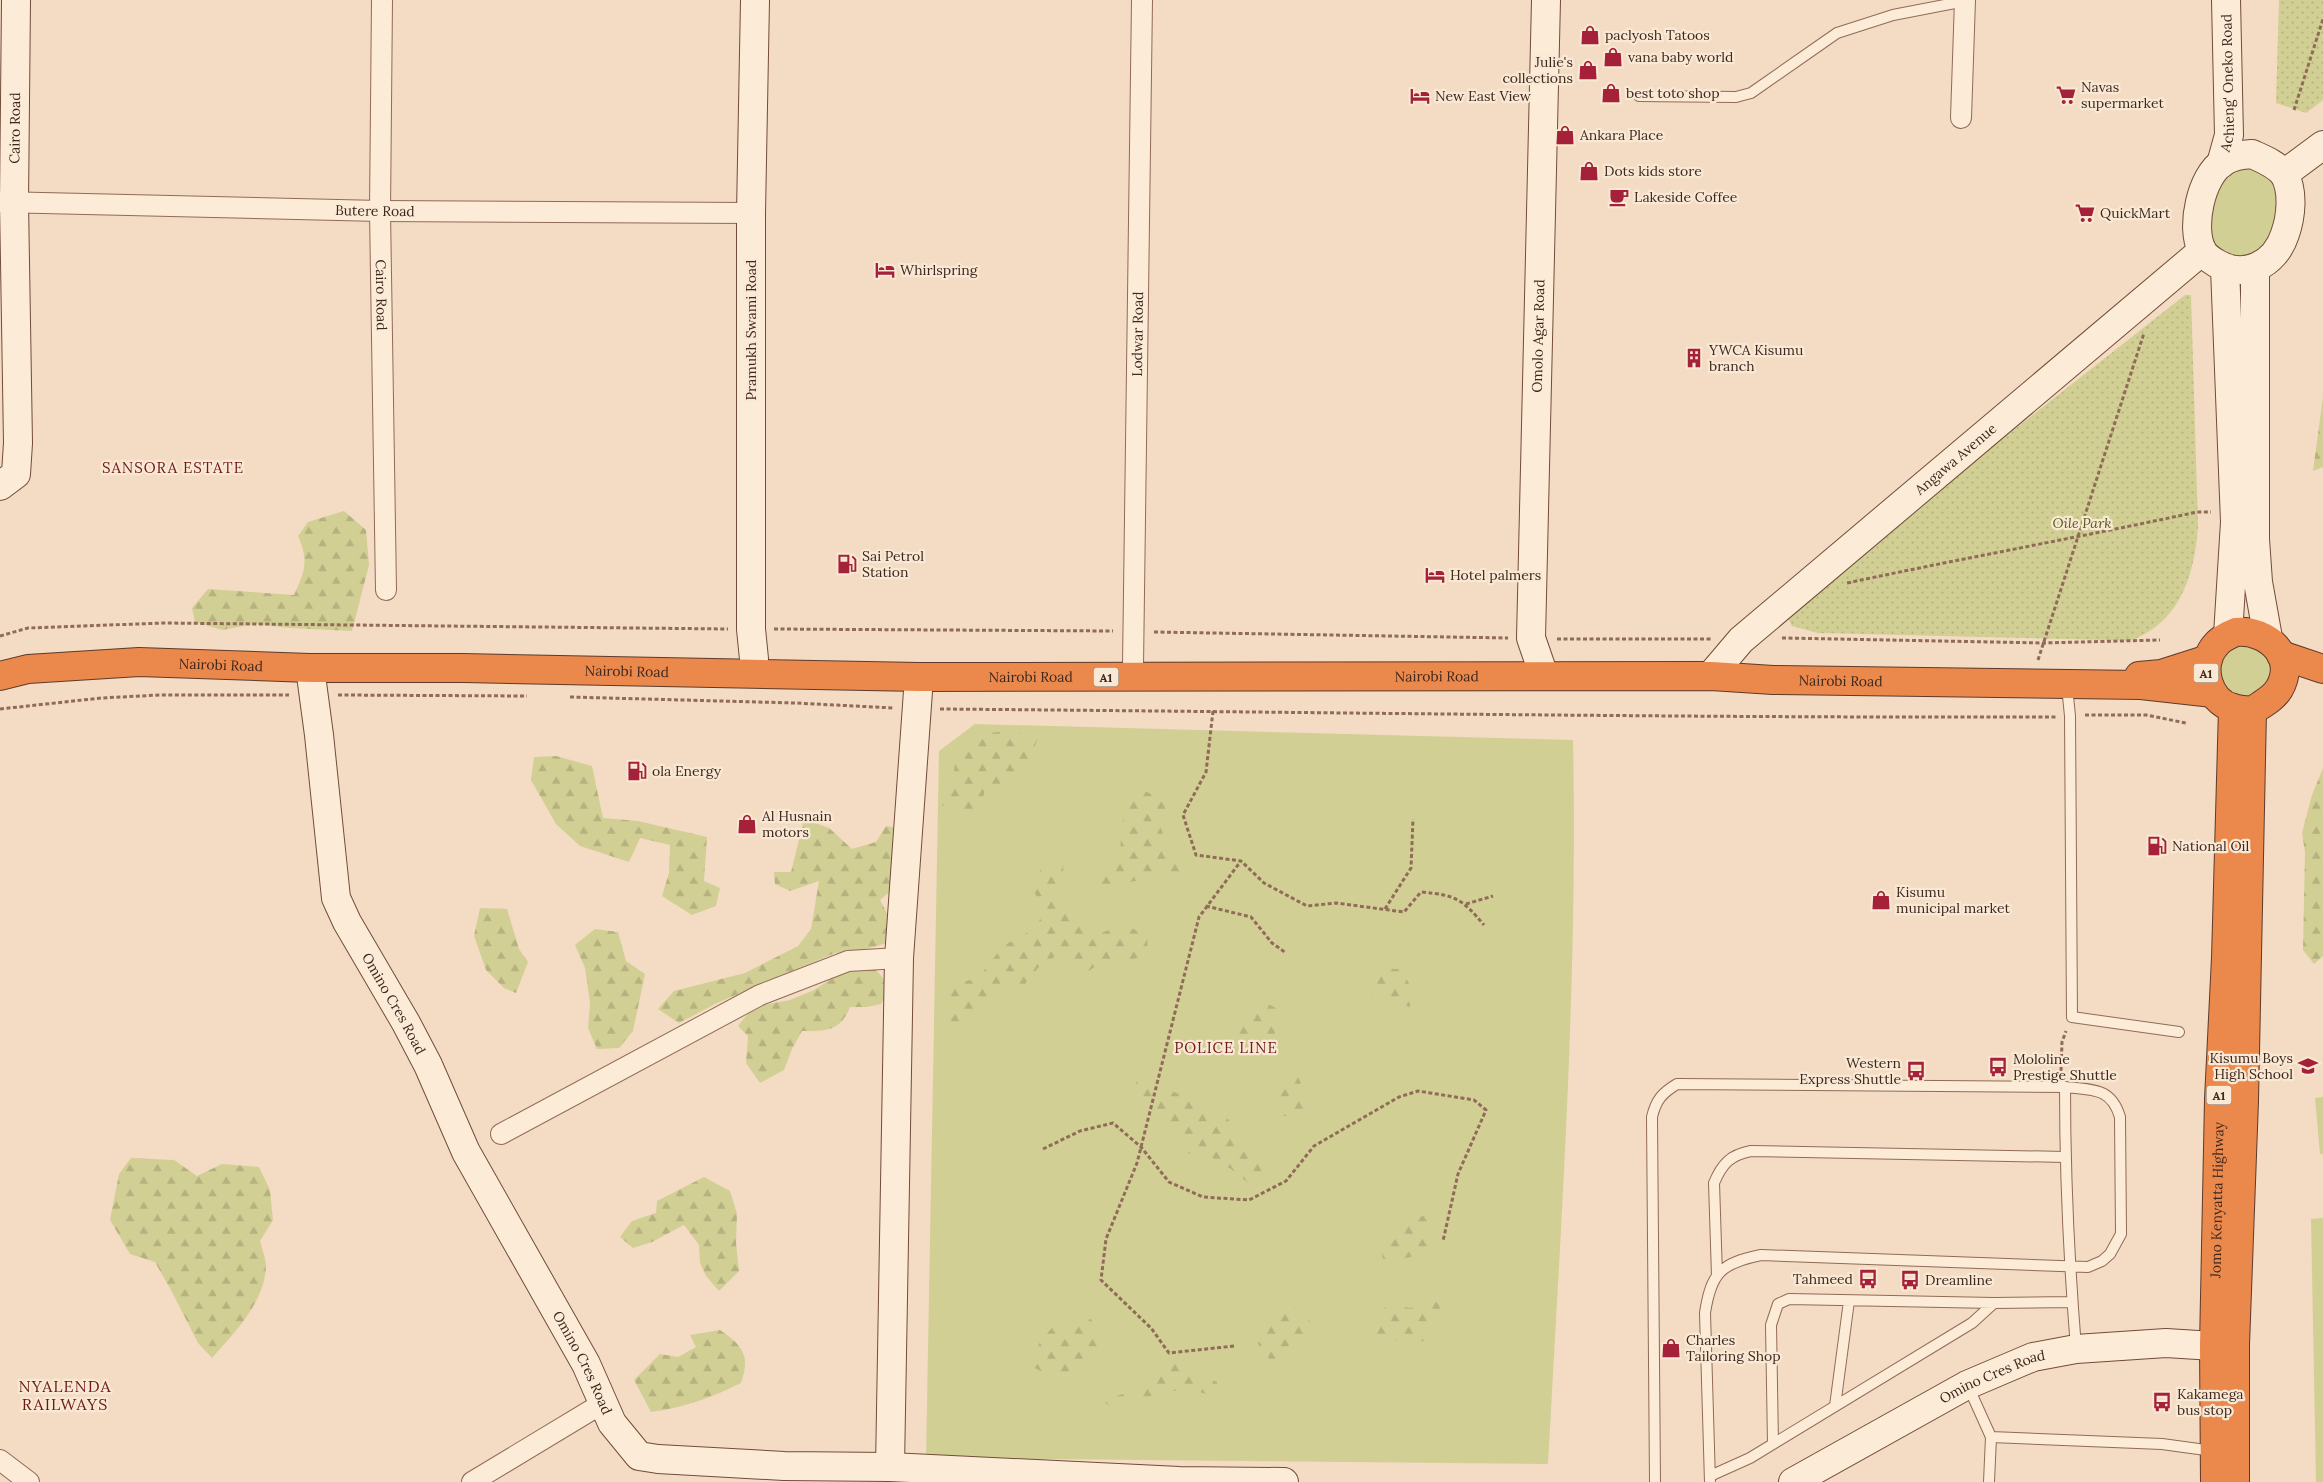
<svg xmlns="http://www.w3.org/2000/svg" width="2323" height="1482" viewBox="0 0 2323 1482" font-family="Lora,serif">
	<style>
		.grass { fill: #d2cf95 }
		.forest { fill: url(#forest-firs) }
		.park { fill: url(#park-dots) }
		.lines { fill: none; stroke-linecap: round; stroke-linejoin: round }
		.lane-casing { stroke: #906b57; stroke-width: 12 }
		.street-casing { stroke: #906b57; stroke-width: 22 }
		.secondary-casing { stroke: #714c3a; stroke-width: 30 }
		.highway-casing { stroke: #5d3a2c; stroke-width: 30 }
		.path { stroke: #906b57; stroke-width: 3; stroke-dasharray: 4 2.5; stroke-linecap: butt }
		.lane { stroke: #fcebd7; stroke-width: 10 }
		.street { stroke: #fcebd7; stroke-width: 20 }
		.secondary { stroke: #fcebd7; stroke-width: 28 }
		.highway { stroke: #eb884b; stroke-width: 28 }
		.labels { text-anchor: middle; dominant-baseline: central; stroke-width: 4.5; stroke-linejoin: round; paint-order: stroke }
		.shield { fill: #f9e8d4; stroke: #766154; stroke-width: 1 }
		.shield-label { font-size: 12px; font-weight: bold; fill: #3e271d }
		.poi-label { font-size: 14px; fill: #3e271d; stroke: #f9e8d4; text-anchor: start }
		.street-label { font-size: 14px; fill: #3e271d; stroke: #f9e8d4 }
		.park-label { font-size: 14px; font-style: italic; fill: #585d21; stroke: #f9e8d4 }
		.neighbourhood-label { font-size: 15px; letter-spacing: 1px; fill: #6f1a17; stroke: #f9e8d4 }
		.quarter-label { font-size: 16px; letter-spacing: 1px; fill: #6f1a17; stroke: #f9e8d4 }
	</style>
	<defs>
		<pattern id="forest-firs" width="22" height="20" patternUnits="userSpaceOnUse" patternTransform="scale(1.25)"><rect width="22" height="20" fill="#d2cf95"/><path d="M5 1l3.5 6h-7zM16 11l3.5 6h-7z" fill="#b5b280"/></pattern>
		<pattern id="park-dots" width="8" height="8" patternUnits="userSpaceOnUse" patternTransform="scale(1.25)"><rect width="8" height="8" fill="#d2cf95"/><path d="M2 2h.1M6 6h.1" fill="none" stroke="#b5b280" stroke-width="1.8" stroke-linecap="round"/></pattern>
	</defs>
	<rect width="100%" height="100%" fill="#f3dcc3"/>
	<path class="grass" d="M2232 162 2265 166 2281 195 2271 247 2236 262 2211 246 2206 208Z
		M2236 635 2280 660 2260 700 2223 698 2214 653Z
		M975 724 1573 740C1578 982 1561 1223 1548 1464L926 1458 939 751Z
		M2323 1097V1154H2320L2315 1098Z
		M2323 1218V1482H2316L2311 1219Z"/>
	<path class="forest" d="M2323 397V467L2313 471Z
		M344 511 366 530 369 565 352 631 290 628 255 624 222 630 195 622 192 608 208 589 294 595C305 571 309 561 298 536L308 522Z
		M1008 731 1038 737 1027 769 1001 784 986 787 977 817C962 817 953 813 942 805L944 790 954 773 955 758 980 734Z
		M556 756 592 766 603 818 638 821 707 837 704 881 720 888 716 906 692 915 662 896 669 873 670 845 640 838 629 862 580 846 556 824 531 780 534 757Z
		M2323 768V956L2314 964 2303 950 2305 852 2302 833 2312 795Z
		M1145 791 1170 803 1159 824 1180 873 1118 884 1099 885 1095 882 1120 852 1122 824 1129 796Z
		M804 819 829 828 852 849 876 842 886 826 897 828 894 888 880 900 891 921 887 943 859 951 835 953 717 1003 679 1023 658 1009 674 991 745 973 798 946 811 929 819 881 790 891 775 884 774 872H791Z
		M1064 863 1060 896 1091 937 1122 925 1147 934 1148 956 1122 961 1101 962 1089 971 1065 952 1042 963 1025 984 1001 989 954 1029 945 1014V998L954 985 979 977 1003 946 1030 931 1046 913 1035 894 1032 881 1042 868Z
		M480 908 507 909 519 949 528 962 516 993 504 988 486 970 474 936Z
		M595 929 618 932 626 961 645 974 633 1031 619 1048 597 1049 588 1028 590 1003 585 968 575 945Z
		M875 969 891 987 881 1004 867 1007H850C840 1032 826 1031 802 1031L792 1049 784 1070 760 1083 746 1063 748 1036 738 1026 753 1007 790 1000 814 990 846 970Z
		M1385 969H1402L1411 988 1410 1007 1390 1001 1371 999V979Z
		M1260 1000 1280 1010 1275 1034 1251 1042 1236 1037 1242 1016Z
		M1298 1077 1305 1092 1316 1105 1306 1119 1277 1115 1275 1091Z
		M1138 1079 1196 1100 1228 1119 1266 1176 1252 1186 1231 1169 1208 1155 1189 1154 1165 1122 1129 1097Z
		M131 1158 174 1160 197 1176 222 1164 259 1167 270 1190 273 1220 260 1241C262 1249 266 1259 266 1267 264 1303 235 1332 212 1358L198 1343 172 1292 155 1262 130 1254 110 1220 119 1174Z
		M704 1177 730 1191 737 1214 736 1243 739 1271 719 1291 706 1276 700 1263 699 1245 684 1225 652 1242 633 1248 620 1237 632 1221 656 1213 657 1201Z
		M1429 1215 1431 1236 1427 1251 1384 1266C1376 1228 1396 1221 1429 1215Z
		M1448 1300 1428 1341 1403 1342 1373 1334 1374 1315 1390 1304 1409 1308Z
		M1288 1304 1303 1313 1316 1328 1282 1350 1274 1365 1258 1344 1263 1327Z
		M1091 1319 1103 1339 1080 1377H1052L1029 1365 1042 1338 1057 1323Z
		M720 1330C742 1345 751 1355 741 1383 713 1397 683 1408 651 1412L634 1380 660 1354 678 1357 696 1347 690 1335Z
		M1166 1360 1217 1382V1398L1194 1390 1174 1391 1109 1406 1103 1400 1136 1390Z"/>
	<path class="park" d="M2279 0H2323V100L2306 113 2276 103Z
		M2185 295H2191L2198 526C2195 571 2182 618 2137 638 2130 642 2116 640 2107 640L1818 633 1792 626 1784 611Z"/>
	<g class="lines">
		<defs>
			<path id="lane" d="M1639 96 1736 97 1751 93 1837 33 1893 15 1965 1
				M2067 686 2070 716 2072 1017 2179 1032
				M2065 1087C2065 1174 2069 1261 2076 1348
				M1717 1276 1714 1183C1722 1164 1730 1155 1751 1151L2065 1157
				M1968 1386 1991 1437 2162 1444 2213 1451
				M1835 1406 1849 1301
				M1773 1444 1771 1325 1778 1304 1789 1299 1994 1303
				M1710 1476 1750 1458 1972 1323 1994 1303 2072 1302
				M1655 1482 1652 1117C1656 1100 1662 1093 1677 1084L2065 1087C2092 1090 2111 1087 2120 1117L2121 1234 2110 1254 2102 1261 2088 1267 1761 1255C1721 1263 1711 1273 1705 1313L1710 1482
				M1989 1482 1991 1437"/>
			<g id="street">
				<path id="s1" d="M382 0 380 211 386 590"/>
				<path d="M1961 118 1965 0"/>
				<path id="s2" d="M0 202 380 211 751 213"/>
				<path id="s3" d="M1133 666 1142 0"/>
				<path d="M501 1134 760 995 848 961 899 958"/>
				<path d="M0 1460 29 1482"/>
				<path d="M472 1482 603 1403"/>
			</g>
			<g id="secondary">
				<path d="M2252 154C2263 159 2276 164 2284 174 2294 191 2291 217 2285 234 2275 265 2244 280 2216 263 2211 260 2204 255 2202 250 2190 228 2201 176 2223 162 2232 156 2241 155 2252 154Z"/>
				<path id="s4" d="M2221 164 2229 135 2226 0"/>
				<path d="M2284 174 2323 145"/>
				<path d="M2225 268 2235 522 2228 635"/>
				<path d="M2255 268V539L2258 582 2268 638"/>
				<path id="s5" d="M0 486 16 474 18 443 14 202 16 0"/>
				<path d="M754 659 751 629V213L755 0"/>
				<path id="s6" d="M310 668 319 735 336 898 347 922 406 1023 428 1065 466 1152 586 1364 612 1423 639 1456 658 1459 784 1466 890 1467 1179 1481 1284 1482"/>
				<path id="s7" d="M1542 670 1531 638 1546 0"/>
				<path id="s8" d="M1713 673 1741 640 2202 251"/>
				<path d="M890 1467 899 958 919 677"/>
				<path id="s9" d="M1793 1482 1967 1385 2033 1357 2076 1349 2166 1343 2214 1346"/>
			</g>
			<g id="highway">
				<path d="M2236 632C2267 629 2298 657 2279 689 2273 699 2262 704 2252 711 2246 710 2239 710 2233 708 2208 701 2199 667 2214 647 2219 640 2228 635 2236 632Z"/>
				<path d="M2281 655 2323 669"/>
				<path id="s10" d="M0 676 28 669 139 662 310 668H463L919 677 1711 676 1773 680 2141 685 2213 693"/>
				<path d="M2139 676 2161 674 2208 659"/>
				<path id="s11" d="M2215 1482 2214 1346 2219 1099 2226 958 2233 708"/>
				<path d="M2235 1482V1345L2244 1101 2252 711"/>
			</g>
		</defs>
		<use href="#lane" class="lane-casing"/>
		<use href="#street" class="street-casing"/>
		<use href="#secondary" class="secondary-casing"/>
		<use href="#highway" class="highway-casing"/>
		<path class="path" d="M2294 110 2323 19
			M1847 583C1964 558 2081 537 2197 512H2211
			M774 629 1113 631
			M1154 632 1508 638
			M0 636 28 628 164 623 728 629
			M1782 638 2043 643 2160 640
			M1557 639H1711
			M2038 660 2144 333
			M338 695 527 696
			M570 697 795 703 894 708
			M0 709 101 698 160 695H289
			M940 709C1312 712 1684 718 2056 717
			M1213 711 1206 772 1183 815 1196 855 1241 861 1264 883 1307 906 1336 903 1404 912 1421 892C1456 895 1462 899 1484 925
			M2085 715H2146L2186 723
			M1466 904 1493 896
			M1206 906 1251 917 1272 943 1286 953
			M1385 909 1411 868 1413 819
			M2061 1071 2062 1042 2066 1031
			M1043 1149 1080 1131 1113 1123 1141 1147 1169 1182 1203 1197 1249 1200 1286 1181 1314 1146 1399 1097 1418 1091 1474 1100 1486 1110 1458 1174 1443 1241
			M1234 1346 1169 1353 1151 1328 1101 1280 1106 1239 1137 1163 1199 917 1241 861"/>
		<use href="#lane" class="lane"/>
		<use href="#street" class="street"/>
		<use href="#secondary" class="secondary"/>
		<use href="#highway" class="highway"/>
	</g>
	<defs>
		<symbol id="shop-bare" viewBox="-9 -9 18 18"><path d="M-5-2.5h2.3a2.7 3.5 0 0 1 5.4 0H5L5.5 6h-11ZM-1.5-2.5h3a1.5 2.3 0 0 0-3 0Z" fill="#a52039" stroke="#f9e8d4" stroke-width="2.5" paint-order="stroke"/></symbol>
		<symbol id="supermarket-bare" viewBox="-9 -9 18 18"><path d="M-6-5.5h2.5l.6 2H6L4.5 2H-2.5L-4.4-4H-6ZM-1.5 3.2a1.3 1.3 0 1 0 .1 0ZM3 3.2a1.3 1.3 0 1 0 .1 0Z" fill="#a52039" stroke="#f9e8d4" stroke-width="2.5" paint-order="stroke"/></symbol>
		<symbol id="hotel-bare" viewBox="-9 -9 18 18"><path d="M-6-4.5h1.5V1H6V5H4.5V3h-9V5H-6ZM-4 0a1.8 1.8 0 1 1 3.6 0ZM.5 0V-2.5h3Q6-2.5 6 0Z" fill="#a52039" stroke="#f9e8d4" stroke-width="2.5" paint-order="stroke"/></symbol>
		<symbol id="cafe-bare" viewBox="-9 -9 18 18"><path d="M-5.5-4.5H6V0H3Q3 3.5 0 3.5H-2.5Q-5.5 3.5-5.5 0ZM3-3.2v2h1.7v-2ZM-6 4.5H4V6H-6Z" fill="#a52039" stroke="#f9e8d4" stroke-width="2.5" paint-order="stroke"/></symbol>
		<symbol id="building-bare" viewBox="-9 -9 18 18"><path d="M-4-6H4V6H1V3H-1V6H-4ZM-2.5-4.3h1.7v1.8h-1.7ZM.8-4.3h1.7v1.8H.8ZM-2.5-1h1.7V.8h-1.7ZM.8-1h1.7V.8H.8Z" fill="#a52039" stroke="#f9e8d4" stroke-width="2.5" paint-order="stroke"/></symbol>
		<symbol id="fuel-bare" viewBox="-9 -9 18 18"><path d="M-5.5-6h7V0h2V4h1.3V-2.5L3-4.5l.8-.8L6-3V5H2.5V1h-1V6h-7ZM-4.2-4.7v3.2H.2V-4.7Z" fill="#a52039" stroke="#f9e8d4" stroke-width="2.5" paint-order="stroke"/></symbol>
		<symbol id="school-bare" viewBox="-9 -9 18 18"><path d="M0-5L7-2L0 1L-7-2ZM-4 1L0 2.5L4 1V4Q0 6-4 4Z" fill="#a52039" stroke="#f9e8d4" stroke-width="2.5" paint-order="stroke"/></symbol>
		<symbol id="bus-bare" viewBox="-9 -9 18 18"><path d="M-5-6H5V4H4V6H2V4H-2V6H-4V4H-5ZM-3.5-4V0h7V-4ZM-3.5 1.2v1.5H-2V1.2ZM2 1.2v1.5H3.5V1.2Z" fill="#a52039" stroke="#f9e8d4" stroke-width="2.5" paint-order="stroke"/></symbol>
	</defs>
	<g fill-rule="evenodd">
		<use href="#shop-bare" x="1576" y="21" width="28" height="28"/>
		<use href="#shop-bare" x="1599" y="43" width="28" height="28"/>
		<use href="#shop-bare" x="1574" y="56" width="28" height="28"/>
		<use href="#shop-bare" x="1597" y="79" width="28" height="28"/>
		<use href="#supermarket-bare" x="2052" y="81" width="28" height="28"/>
		<use href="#hotel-bare" x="1406" y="82" width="28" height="28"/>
		<use href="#shop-bare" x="1551" y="121" width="28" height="28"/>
		<use href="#shop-bare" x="1575" y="157" width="28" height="28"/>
		<use href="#cafe-bare" x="1605" y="183" width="28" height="28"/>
		<use href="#supermarket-bare" x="2071" y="199" width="28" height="28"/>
		<use href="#hotel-bare" x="871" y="256" width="28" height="28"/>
		<use href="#building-bare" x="1680" y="344" width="28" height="28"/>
		<use href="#fuel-bare" x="833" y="550" width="28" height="28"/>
		<use href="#hotel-bare" x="1421" y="561" width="28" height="28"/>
		<use href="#fuel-bare" x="623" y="757" width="28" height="28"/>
		<use href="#shop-bare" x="733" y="810" width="28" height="28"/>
		<use href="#fuel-bare" x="2143" y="832" width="28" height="28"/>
		<use href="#shop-bare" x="1867" y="886" width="28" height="28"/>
		<use href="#school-bare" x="2294" y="1052" width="28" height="28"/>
		<use href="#bus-bare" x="1984" y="1053" width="28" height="28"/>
		<use href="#bus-bare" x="1902" y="1057" width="28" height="28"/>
		<use href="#bus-bare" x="1854" y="1265" width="28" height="28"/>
		<use href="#bus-bare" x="1896" y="1266" width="28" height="28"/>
		<use href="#shop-bare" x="1657" y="1334" width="28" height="28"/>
		<use href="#bus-bare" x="2148" y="1388" width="28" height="28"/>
	</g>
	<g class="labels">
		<g class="shield">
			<rect x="2193.5" y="663.5" width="25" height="19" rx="4"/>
			<rect x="1093.5" y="667.5" width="25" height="19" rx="4"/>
			<rect x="2206.5" y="1085.5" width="25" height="19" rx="4"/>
		</g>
		<g class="shield-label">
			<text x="2206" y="673">A1</text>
			<text x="1106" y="677">A1</text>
			<text x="2219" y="1095">A1</text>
		</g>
		<g class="poi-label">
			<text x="1605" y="35">paclyosh Tatoos</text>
			<text x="1628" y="57">vana baby world</text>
			<text x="1573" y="62" text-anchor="end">Julie's<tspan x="1573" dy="16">collections</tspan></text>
			<text x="2081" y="87">Navas<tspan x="2081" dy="16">supermarket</tspan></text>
			<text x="1626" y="93">best toto shop</text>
			<text x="1435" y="96">New East View</text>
			<text x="1580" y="135">Ankara Place</text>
			<text x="1604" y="171">Dots kids store</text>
			<text x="1634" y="197">Lakeside Coffee</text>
			<text x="2100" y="213">QuickMart</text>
			<text x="900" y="270">Whirlspring</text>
			<text x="1709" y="350">YWCA Kisumu<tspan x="1709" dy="16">branch</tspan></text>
			<text x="862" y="556">Sai Petrol<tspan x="862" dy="16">Station</tspan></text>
			<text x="1450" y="575">Hotel palmers</text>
			<text x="652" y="771">ola Energy</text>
			<text x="762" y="816">Al Husnain<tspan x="762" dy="16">motors</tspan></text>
			<text x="2172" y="846">National Oil</text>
			<text x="1896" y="892">Kisumu<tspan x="1896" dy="16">municipal market</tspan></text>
			<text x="2293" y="1058" text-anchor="end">Kisumu Boys<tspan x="2293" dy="16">High School</tspan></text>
			<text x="2013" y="1059">Mololine<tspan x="2013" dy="16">Prestige Shuttle</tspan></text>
			<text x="1901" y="1063" text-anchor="end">Western<tspan x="1901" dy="16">Express Shuttle</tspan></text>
			<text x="1853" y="1279" text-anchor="end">Tahmeed</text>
			<text x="1925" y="1280">Dreamline</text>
			<text x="1686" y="1340">Charles<tspan x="1686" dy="16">Tailoring Shop</tspan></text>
			<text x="2177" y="1394">Kakamega<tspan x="2177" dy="16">bus stop</tspan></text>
		</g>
		<g class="street-label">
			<text stroke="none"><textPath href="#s4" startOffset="82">Achieng' Oneko Road</textPath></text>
			<text stroke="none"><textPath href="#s5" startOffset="366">Cairo Road</textPath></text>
			<text stroke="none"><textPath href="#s2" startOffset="375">Butere Road</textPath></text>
			<text stroke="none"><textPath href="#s1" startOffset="295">Cairo Road</textPath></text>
			<text transform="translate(751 330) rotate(-90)">Pramukh Swami Road</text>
			<text stroke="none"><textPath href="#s3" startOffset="332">Lodwar Road</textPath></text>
			<text stroke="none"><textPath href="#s7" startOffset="336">Omolo Agar Road</textPath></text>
			<text stroke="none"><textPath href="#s8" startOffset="324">Angawa Avenue</textPath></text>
			<text stroke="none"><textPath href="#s10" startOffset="222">Nairobi Road</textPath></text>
			<text stroke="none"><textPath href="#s10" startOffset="628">Nairobi Road</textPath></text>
			<text stroke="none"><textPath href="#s10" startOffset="1438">Nairobi Road</textPath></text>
			<text stroke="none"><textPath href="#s10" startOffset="1032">Nairobi Road</textPath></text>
			<text stroke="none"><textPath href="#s10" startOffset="1842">Nairobi Road</textPath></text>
			<text stroke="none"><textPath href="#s6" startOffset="352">Omino Cres Road</textPath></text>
			<text stroke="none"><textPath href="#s11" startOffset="282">Jomo Kenyatta Highway</textPath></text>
			<text stroke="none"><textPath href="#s6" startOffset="758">Omino Cres Road</textPath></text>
			<text stroke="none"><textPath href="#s9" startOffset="226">Omino Cres Road</textPath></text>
		</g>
		<g class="park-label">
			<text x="2082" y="523">Oile Park</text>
		</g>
		<g class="neighbourhood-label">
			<text x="173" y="467">SANSORA ESTATE</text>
			<text x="1226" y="1047">POLICE LINE</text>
		</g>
		<g class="quarter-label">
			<text x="65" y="1386">NYALENDA<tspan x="65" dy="18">RAILWAYS</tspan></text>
		</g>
	</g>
</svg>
